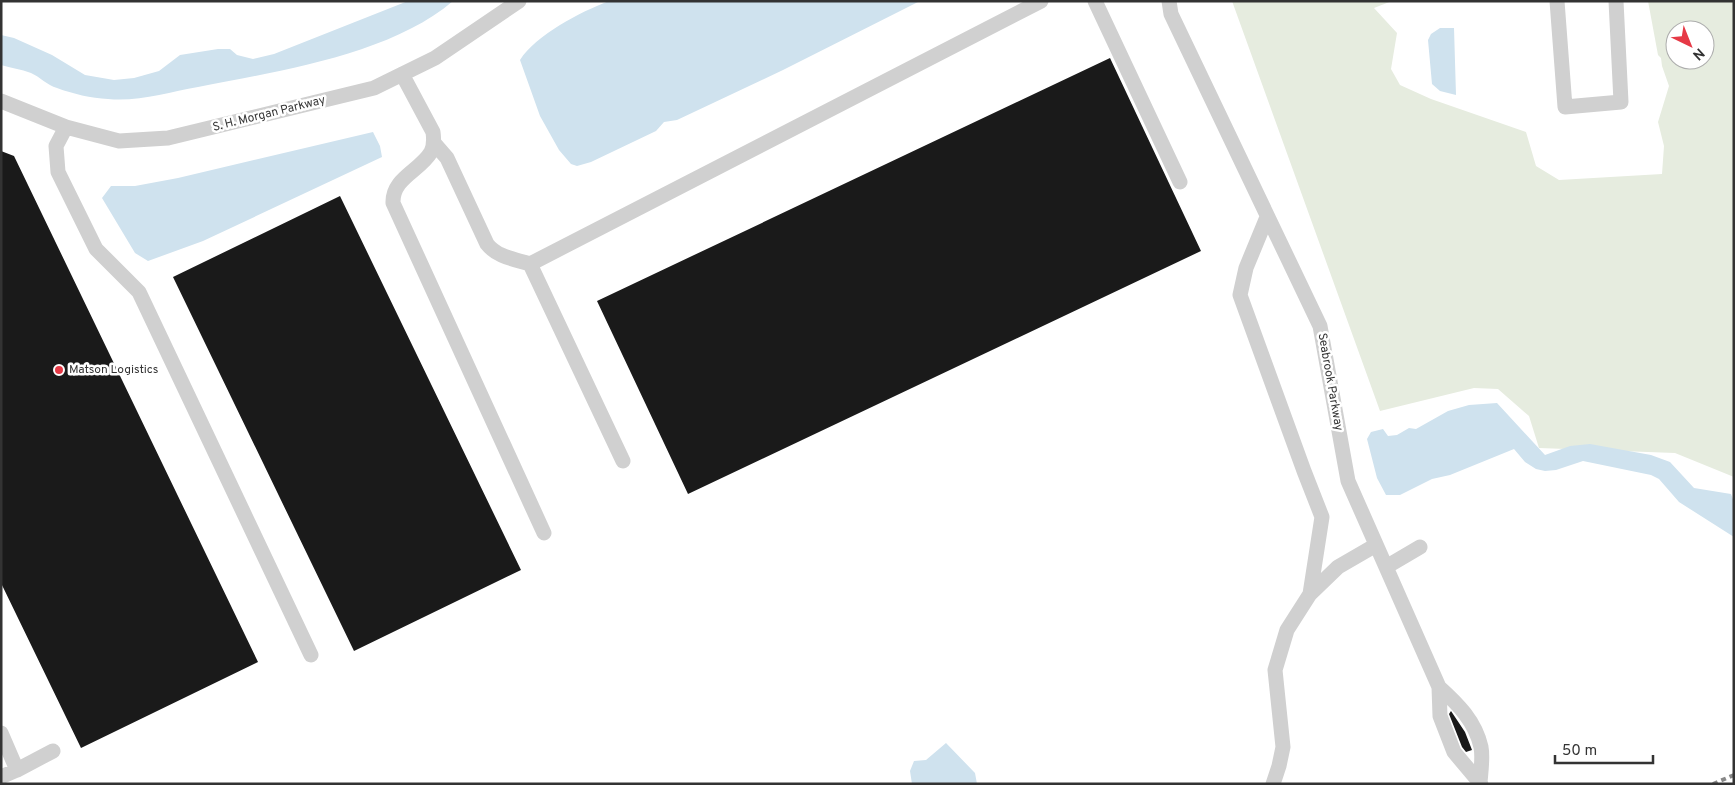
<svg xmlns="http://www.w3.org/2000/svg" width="1735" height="785" viewBox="0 0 1735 785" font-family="Overpass,sans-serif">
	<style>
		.green { fill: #e6ecdf; fill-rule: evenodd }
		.water { fill: #cfe2ee }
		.building { fill: #1a1a1a }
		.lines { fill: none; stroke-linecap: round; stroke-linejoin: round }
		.minor { stroke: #d0d0d0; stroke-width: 15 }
		.rail { stroke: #888; stroke-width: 4; stroke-dasharray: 5 4; stroke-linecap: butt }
		.poi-dot { fill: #e63946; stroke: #fff; stroke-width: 2 }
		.labels { text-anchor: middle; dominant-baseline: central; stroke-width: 5; stroke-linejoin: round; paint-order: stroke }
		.street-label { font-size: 12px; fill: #333; stroke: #fff }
		.poi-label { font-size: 12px; fill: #333; stroke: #fff; text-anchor: start }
	</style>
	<rect width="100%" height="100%" fill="#fff"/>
	<path class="green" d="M1232 1H1392L1374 8 1397 33 1391 69 1400 85 1431 99 1526 132 1536 166 1559 180 1662 174 1664 146 1658 122 1669 86 1662 66 1661 58 1658 55 1648 1H1734V477L1675 453 1539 448 1529 416 1498 389 1474 388 1380 411ZM1675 30H1705V60H1675Z"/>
	<path class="water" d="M408 1H453C390 55 278 71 198 87 169 92 138 102 108 99 91 98 73 94 57 88 47 85 40 77 31 73 21 69 11 68 1 65V35L14 38 52 55 85 75 114 80 134 78 159 71 180 55 218 49H230L237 55 253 59 274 54Z
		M609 1H920L783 70 677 120 664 122 656 131 591 162 577 166 571 164 559 150 540 116 520 60C536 35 580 12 609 1Z
		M1440 28H1454L1456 95 1440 91 1432 84 1428 40 1431 34Z
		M373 132 380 146 382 157 203 241 148 261 135 253 102 198 111 186H135L178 178Z
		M1497 403 1545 455 1570 446 1590 444 1651 455 1670 462 1694 488 1731 494 1734 502V537L1679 502 1659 479 1651 475 1583 461 1556 470 1545 471 1536 469 1525 462 1514 449 1450 475 1432 479 1400 495H1386L1377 478 1367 439 1371 432 1383 429 1388 436 1397 435 1409 428 1416 429 1448 411 1469 405Z
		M946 743 975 773 977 784H912L910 771 914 761 926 760Z"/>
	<path class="building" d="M1110 58 1201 251 688 494 597 301Z
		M1 151 14 156 258 662 81 748 1 583Z
		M340 196 521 570 354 651 173 277Z
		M1451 711 1465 732 1472 750 1466 752 1462 747 1449 714Z"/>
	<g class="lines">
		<path class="minor" d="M1095 1 1180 182
			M1169 1 1171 14 1320 326 1348 481 1439 687 1440 716 1454 752 1481 784
			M1557 1 1565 107 1621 102 1616 1
			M402 74 433 132C434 139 434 146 431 152 420 171 392 178 393 203L544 533
			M1 101 66 127 119 141 168 138 374 88 435 58 519 1
			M66 127 56 146 58 172 96 249 139 292 311 655
			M434 143 447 158 487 244C497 257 514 259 530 264L623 461
			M1267 217 1246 268 1240 295 1304 471 1322 517 1310 594
			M530 264 1041 1
			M1386 567 1420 547
			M1439 687C1458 704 1475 721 1481 747 1483 757 1481 771 1480 782
			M1 733 17 770 53 751
			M1 777 17 770
			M1273 784 1279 766 1283 747 1275 670 1287 630 1310 594 1338 567 1376 545"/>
		<path class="rail" d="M1713 784 1734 775"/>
	</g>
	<circle class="poi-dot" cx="59" cy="370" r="5"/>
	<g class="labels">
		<g class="street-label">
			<text transform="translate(269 114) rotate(-14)">S. H. Morgan Parkway</text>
			<text transform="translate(1330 382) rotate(80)">Seabrook Parkway</text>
		</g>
		<g class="poi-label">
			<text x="69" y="370">Matson Logistics</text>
		</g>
	</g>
	<rect width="1735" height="785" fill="none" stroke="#333333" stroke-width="5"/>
	<g transform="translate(1690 45) rotate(137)"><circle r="24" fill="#ffffff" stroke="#adadad"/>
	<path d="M0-4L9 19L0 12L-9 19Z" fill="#e63946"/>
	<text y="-8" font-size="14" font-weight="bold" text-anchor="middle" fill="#333333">N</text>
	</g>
	<path d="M1555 755v8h98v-8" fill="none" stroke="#333333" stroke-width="2.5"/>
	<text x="1562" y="755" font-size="15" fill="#333333" stroke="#ffffff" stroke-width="4" paint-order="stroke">50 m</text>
</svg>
